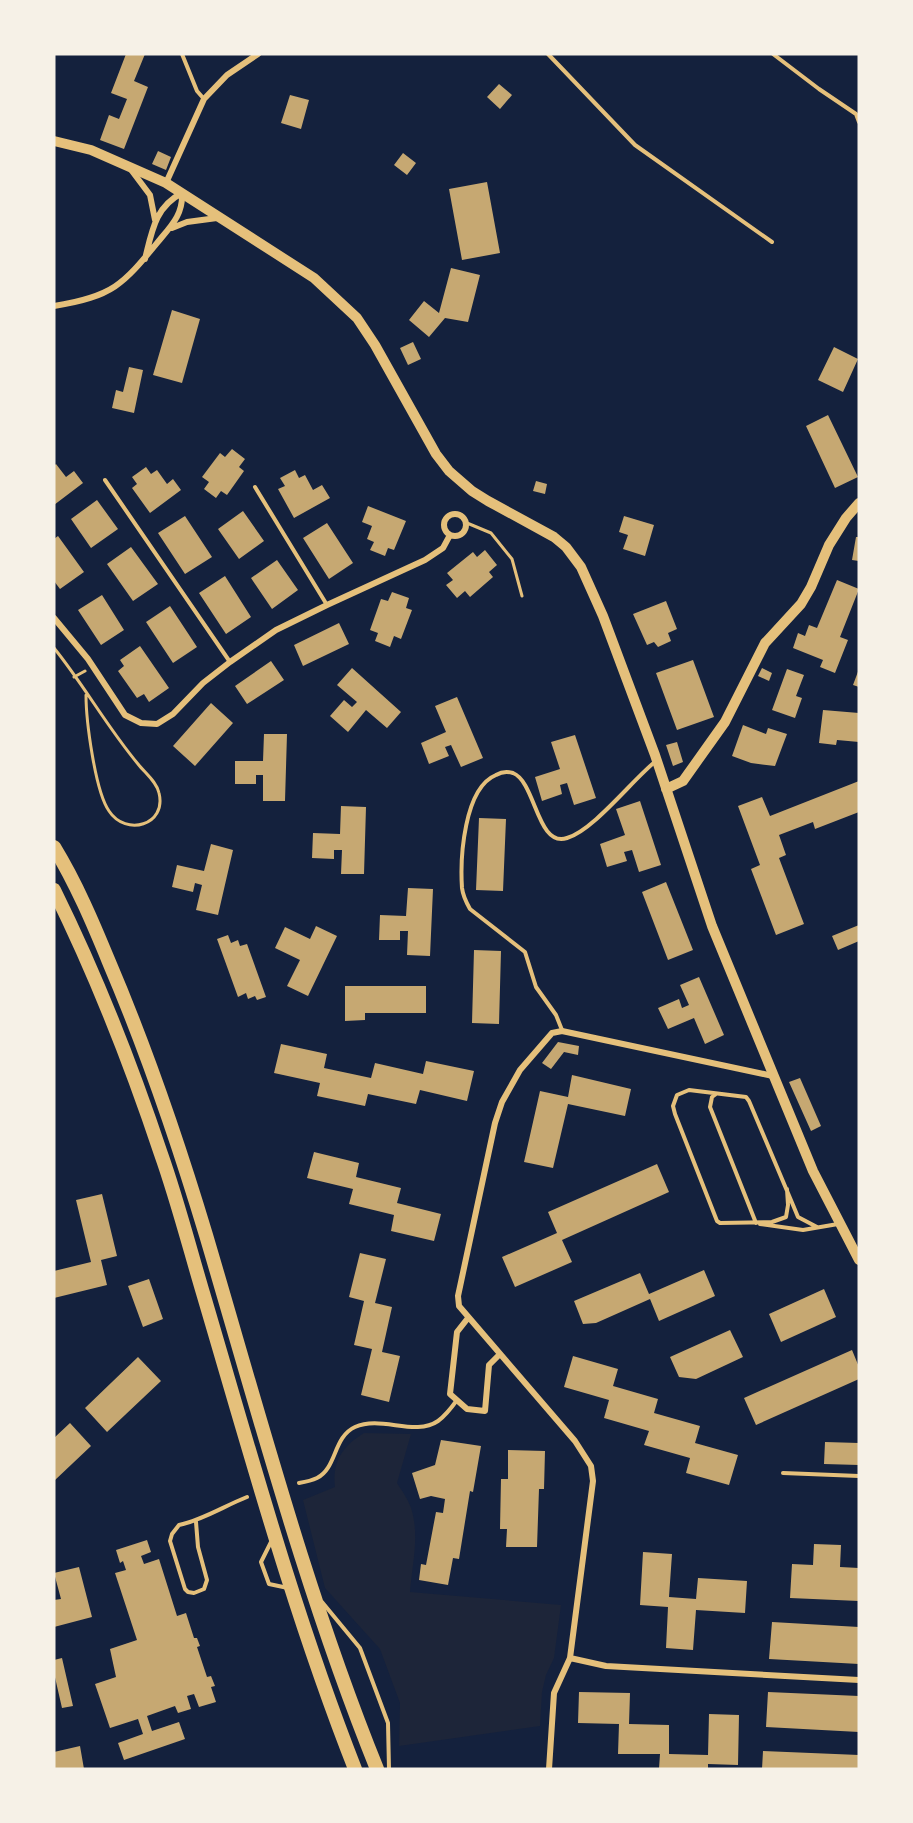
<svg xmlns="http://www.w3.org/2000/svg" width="913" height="1823" viewBox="0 0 913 1823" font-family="'Titillium Web',sans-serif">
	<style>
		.green { fill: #1d2539 }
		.building { fill: #c6a872 }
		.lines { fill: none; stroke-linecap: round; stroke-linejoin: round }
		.path { stroke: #e5c07b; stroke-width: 3 }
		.service { stroke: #e5c07b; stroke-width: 4 }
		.minor { stroke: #e5c07b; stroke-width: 6 }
		.secondary { stroke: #e5c07b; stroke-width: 10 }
		.motorway { stroke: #e5c07b; stroke-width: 14 }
	</style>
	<rect width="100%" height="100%" fill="#14213d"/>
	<path class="green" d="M364 1433 411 1434 397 1483C402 1491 408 1499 411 1508 420 1535 412 1565 410 1592L561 1605 554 1658 546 1675 542 1692 540 1726 399 1746 400 1703 380 1649 325 1588 303 1500 335 1487C332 1461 343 1446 364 1433Z"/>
	<path class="building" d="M126 54H145L134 81 148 87 124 149 100 140 109 115 119 119 127 99 111 93Z
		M499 84 512 95 500 109 487 97Z
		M290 95 309 100 301 129 281 123Z
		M158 151 171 157 166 170 152 164Z
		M403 153 416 163 407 175 394 165Z
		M487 182 500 253 462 260 449 189Z
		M451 268 480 275 468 322 445 318 429 337 409 320 424 301 439 313Z
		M172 310 200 319 182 383 153 375Z
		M413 342 421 359 408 365 400 348Z
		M834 347 858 359 843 392 818 380Z
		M129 367 143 370 134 413 112 408 116 390 123 392Z
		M828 415 858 477 835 488 806 426Z
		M232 449 245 459 239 467 244 471 227 495 221 491 216 498 204 489 209 482 202 477 220 453 225 457Z
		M56 464 66 477 74 471 83 483 54 505V466Z
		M146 467 151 474 157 470 167 484 173 479 181 490 150 513 132 488 137 484 132 477Z
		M295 470 299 478 305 475 313 490 322 485 330 498 294 518 278 489 285 486 280 478Z
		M536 481 547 484 545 494 533 491Z
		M97 500 118 529 91 548 71 519Z
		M368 506 406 521 394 550 388 548 385 556 370 550 374 542 367 539 372 526 362 522Z
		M243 511 264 541 239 559 218 529Z
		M185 516 212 557 185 574 158 533Z
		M624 516 654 525 645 556 623 549 628 535 619 532Z
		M327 523 353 563 329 579 303 538Z
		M58 536 84 572 60 589 54 581V539Z
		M856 537H859V561L852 560Z
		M131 547 158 584 133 601 107 564Z
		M485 550 497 565 489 572 493 577 470 597 465 591 457 598 446 585 453 580 447 573 473 552 477 557Z
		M277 560 298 590 272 609 251 578Z
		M225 576 251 617 226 634 199 593Z
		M837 580 859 589 840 637 848 640 835 673 820 667 823 660 793 648 798 633 805 636 809 625 817 628Z
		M392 592 409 598 406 608 412 610 401 639 394 636 390 647 375 641 378 633 370 630 381 599 388 601Z
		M102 595 124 630 101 645 78 610Z
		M666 601 677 629 668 633 671 641 658 647 654 642 647 645 633 614Z
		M170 606 197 647 173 663 146 622Z
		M339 623 349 644 303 666 294 645Z
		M140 646 169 688 149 702 144 694 137 698 118 671 124 666 120 660Z
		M693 660 714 717 677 730 656 673Z
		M271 661 284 680 247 704 235 686Z
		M352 668 401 712 387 728 366 710 348 732 330 716 344 700 352 707 357 702 337 685Z
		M762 668 772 673 769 681 758 676Z
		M787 669 804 675 796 696 802 698 795 718 772 710Z
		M859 669V687L853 685Z
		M457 697 483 758 461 767 451 745 445 747 449 756 429 764 421 743 446 732 435 706Z
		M211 703 233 723 195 766 173 746Z
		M823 710 859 713V742L837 740 836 745 819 743Z
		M743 725 766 734 768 728 787 734 775 766 751 763 732 756Z
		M264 734H287L285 801H263V775H256V784H235V761H263Z
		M575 735 596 798 574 805 567 783 560 785 562 794 542 801 535 777 560 769 551 742Z
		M677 742 683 762 673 766 666 745Z
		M859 781V812L815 829 813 822 779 835 786 855 779 858 804 924 776 935 751 869 760 865 738 806 762 797 770 816Z
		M640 801 661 865 639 872 632 850 624 852 627 861 607 867 600 844 625 835 616 809Z
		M341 806 366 807 364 874H341L342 850H334V859L312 858 313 833 340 834Z
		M479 818 506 819 503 891 476 890Z
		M211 844 233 850 218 915 196 910 202 885 195 883 193 892 172 887 177 865 204 871Z
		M666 882 693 950 668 960 642 892Z
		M408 888 433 889 430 956 407 955 408 931H400V940H379L380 915 406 916Z
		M859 925V941L838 950 832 936Z
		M316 926 337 936 308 996 287 986 300 960 275 948 285 927 310 939Z
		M228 935 231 943 238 940 240 946 247 944 266 997 257 1000 255 996 248 999 246 993 238 997 217 939Z
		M474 950 501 951 499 1024 472 1023Z
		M699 977 724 1035 705 1044 694 1018 668 1029 658 1008 679 999 682 1008 689 1005 680 985Z
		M345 986H426V1013H365V1020L345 1021Z
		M558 1042 579 1046 578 1055 564 1052 551 1069 542 1063Z
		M281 1044 327 1054 324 1068 371 1078 375 1063 423 1074 426 1061 474 1071 467 1101 420 1090 416 1104 368 1094 365 1106 317 1096 320 1083 274 1073Z
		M572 1075 631 1089 625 1116 568 1104 553 1168 524 1162 540 1091 568 1097Z
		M800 1078 821 1126 811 1131 789 1082Z
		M314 1152 359 1163 356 1177 401 1188 397 1203 441 1214 434 1241 391 1231 394 1215 349 1204 353 1189 307 1178Z
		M657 1164 669 1192 562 1240 572 1262 515 1287 502 1257 557 1233 548 1212Z
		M102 1194 117 1256 101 1260 107 1285 54 1298V1271L91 1262 76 1200Z
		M360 1253 386 1259 375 1303 392 1307 382 1352 400 1356 389 1402 361 1395 372 1349 354 1345 364 1301 349 1297Z
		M704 1270 715 1296 659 1321 650 1299 596 1323 583 1324 574 1301 640 1273 649 1294Z
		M149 1279 163 1319 143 1327 128 1286Z
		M824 1289 836 1317 781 1342 769 1314Z
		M730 1330 743 1357 696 1379 679 1377 670 1357Z
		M852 1350 859 1367V1379L756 1425 744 1398Z
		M573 1356 618 1369 613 1386 658 1399 654 1413 700 1426 695 1443 738 1455 729 1485 686 1473 690 1458 644 1445 649 1431 604 1418 609 1400 564 1387Z
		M138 1357 161 1381 107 1432 85 1408Z
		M70 1423 91 1446 54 1481V1438Z
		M441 1440 481 1446 473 1492 470 1491 459 1559 453 1558 448 1585 419 1580 421 1564 426 1565 436 1512 443 1513 445 1499 431 1496 420 1499 412 1473 435 1465Z
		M825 1442 859 1443V1465L824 1464Z
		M508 1450 545 1451 544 1489H539L537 1547H506L507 1529H500L501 1479H508Z
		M147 1540 151 1552 141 1556 144 1564 159 1559 177 1616 186 1613 194 1638H197L200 1646 197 1647 207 1677 211 1676 215 1686 211 1687 216 1702 199 1707 194 1694 187 1696 191 1709 178 1713 175 1706 147 1716 152 1731 179 1722 185 1739 124 1760 118 1743 143 1734 138 1719 110 1728 95 1684 116 1677 110 1649 137 1640 115 1573 126 1570 123 1561 120 1563 116 1550Z
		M814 1544 841 1545 840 1567 859 1568V1601L790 1598 792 1564 813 1565Z
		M643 1552 672 1554 669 1597 696 1599 698 1578 747 1581 745 1613 696 1610 693 1650 666 1648 668 1607 640 1605Z
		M79 1567 92 1617 54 1627V1600L61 1599 54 1573Z
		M772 1622 859 1627V1664L769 1659Z
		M62 1658 73 1706 62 1708 54 1673V1660Z
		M579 1692 630 1693 629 1724 669 1725V1754L708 1755 709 1714 739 1715 738 1765 708 1764V1769H659L660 1754H618L619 1724 578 1723Z
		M768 1692 859 1696V1732L766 1727Z
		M80 1746 84 1769H54V1752Z
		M763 1751 859 1755V1769H762Z"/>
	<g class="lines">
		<path class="path" d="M467 523 491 533 512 559 522 596
			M54 648C84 685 107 727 138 764 145 773 157 782 159 793 167 825 126 837 109 811 95 791 86 720 86 695
			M74 677 85 671"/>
		<path class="service" d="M182 54 197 91 204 99
			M548 54 635 145 772 242
			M773 54 819 89 856 114 859 122
			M105 480 230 662
			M255 487 327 605
			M562 1030 556 1015 536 987 525 952 470 909C466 902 463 896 462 888 460 858 464 788 496 775 501 772 507 771 513 773 536 782 537 848 567 838 594 830 633 779 656 761
			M716 1094 712 1097 710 1107 756 1223
			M787 1189 788 1205 786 1217 772 1222 720 1223 717 1221 675 1114 673 1106 677 1095 689 1090 746 1097 749 1101 793 1205 798 1217 817 1227
			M760 1224 803 1230 838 1224
			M783 1473 859 1476
			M299 1483C305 1482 311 1481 317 1478 337 1468 333 1437 355 1427 381 1415 415 1437 438 1421 445 1416 452 1407 457 1400
			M196 1522 198 1547 207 1580 204 1589 194 1593 188 1592 185 1589 170 1541 172 1534 179 1525C203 1520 224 1506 247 1497
			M272 1540 261 1562 269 1584 288 1588
			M322 1602 360 1648 388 1723 389 1769"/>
		<path class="minor" d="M132 171 150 195 155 220
			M166 183 204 99 227 75 258 54
			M172 228 187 222 217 218
			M54 306C116 296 124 283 162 237 174 223 183 212 182 193 155 207 152 231 145 259
			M444 525a11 11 0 1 1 22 0a11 11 0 1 1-22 0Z
			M54 618 88 659 125 715 141 723 157 724 173 714 203 683 230 662 276 630 327 605 425 560 443 548 450 535
			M468 1318 457 1332 450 1394 467 1409 485 1411 489 1365 500 1354
			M570 1658 606 1666 859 1680
			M549 1769 554 1693 570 1658 593 1481 591 1466 575 1441 459 1306 458 1296 495 1123 502 1102 520 1070 552 1033 562 1031 773 1076"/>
		<path class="secondary" d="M54 141 91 150 166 183 314 278 357 318 375 345 436 454 449 471 472 491 488 501 554 537 566 547 581 567 603 616 655 755 712 926 813 1171 859 1260
			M666 789 683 781 725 722 765 643 801 604 811 587 829 545 846 518 859 503"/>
		<path class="motorway" d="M54 847C76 883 93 923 109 962 147 1051 178 1142 206 1235 259 1414 307 1596 377 1769
			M54 890C96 975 131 1064 161 1154 177 1199 189 1246 203 1293 250 1452 294 1614 355 1769"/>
	</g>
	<rect width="913" height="1823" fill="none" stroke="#f6f1e7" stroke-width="111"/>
</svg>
